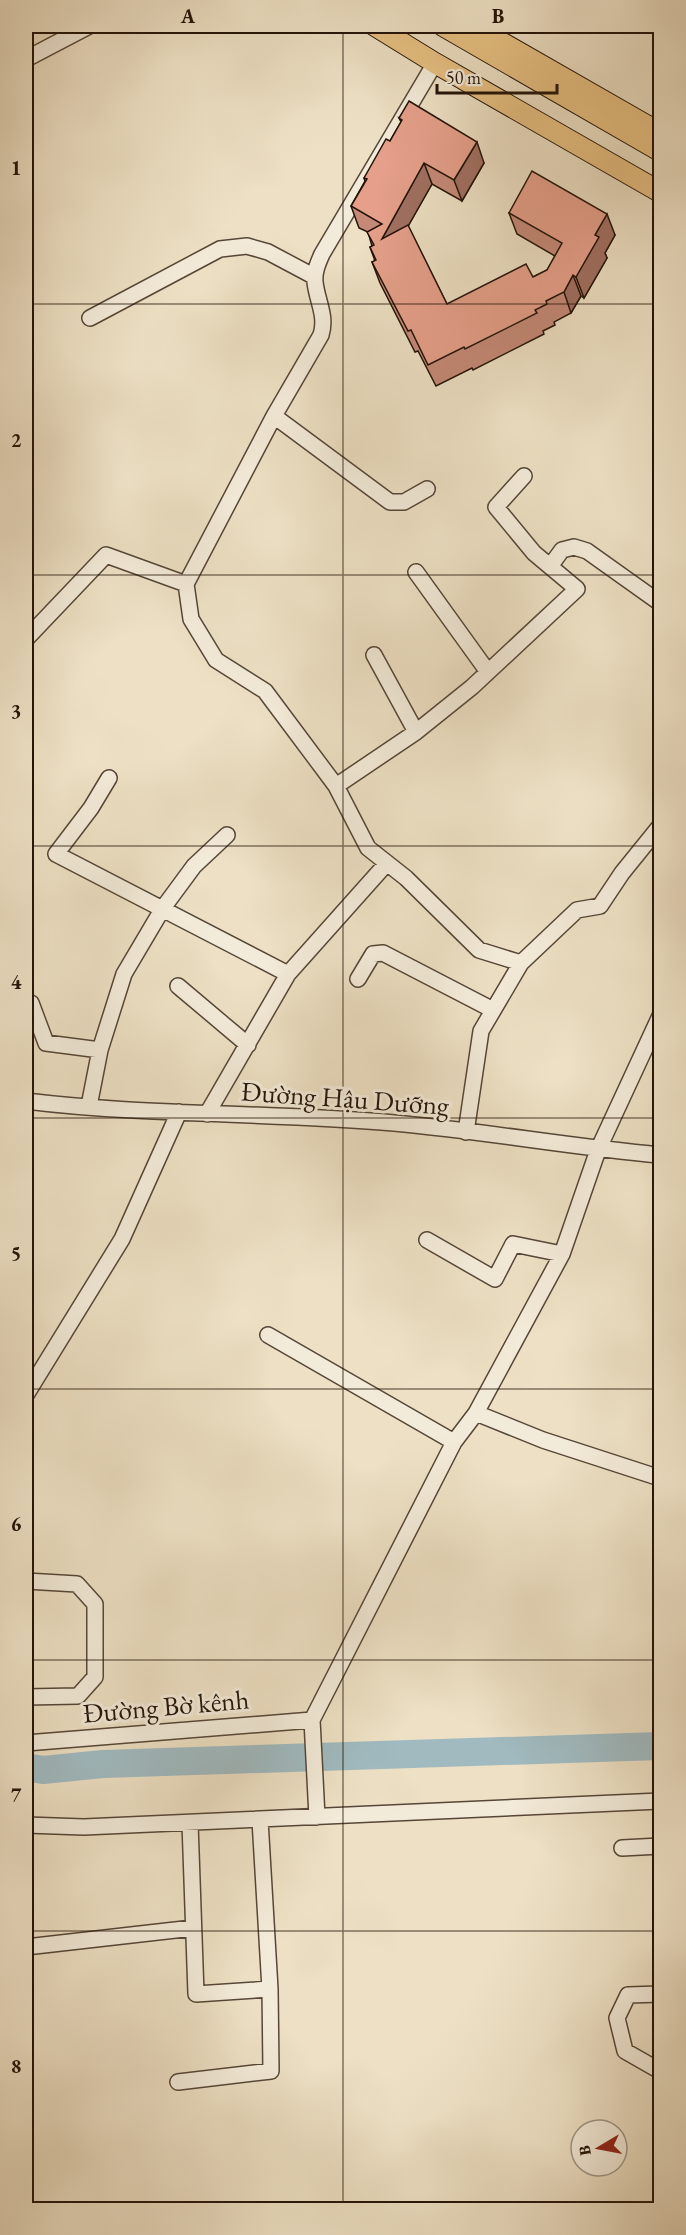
<svg xmlns="http://www.w3.org/2000/svg" width="686" height="2235" viewBox="0 0 686 2235" font-family="'EB Garamond',serif">
	<style>
		.lines { fill: none; stroke-linecap: round; stroke-linejoin: round }
		.river { stroke: #a0bac0; stroke-width: 28 }
		.minor-casing { stroke: #564637; stroke-width: 18 }
		.major-casing { stroke: #231308; stroke-width: 22 }
		.minor { stroke: #f3ebd9; stroke-width: 15 }
		.major { stroke: #e6c082; stroke-width: 20 }
		.wall { fill: #c58977; stroke: #231308; stroke-width: 1.5 }
		.shaded-wall { fill: #a06f61; stroke: #231308; stroke-width: 1.5 }
		.building { fill: #e59f8a; stroke: #231308; stroke-width: 1.5 }
		.grid { fill: none; stroke: #231308; stroke-width: 1.5; stroke-opacity: 0.55 }
		.labels { text-anchor: middle; dominant-baseline: central; stroke-width: 6; stroke-linejoin: round; paint-order: stroke }
		.street-label { font-size: 27px; fill: #231308; stroke: #f3ebd9 }
		.neatline { fill: none; stroke: #231308; stroke-width: 2 }
		.grid-label { font-size: 20px; text-anchor: middle; font-weight: bold; fill: #231308 }
	</style>
	<rect width="100%" height="100%" fill="#ede0c4"/>
	<filter id="stains"><feTurbulence type="fractalNoise" baseFrequency=".00333" numOctaves="4"/><feColorMatrix values="0 0 0 0 .2 0 0 0 0 .09 0 0 0 0 .02 0 0 0 .5 -.17"/></filter>
	<radialGradient id="worn" r=".72"><stop offset=".6" stop-color="#630" stop-opacity="0"/><stop offset="1" stop-color="#630" stop-opacity=".3"/></radialGradient>
	<g class="lines">
		<path class="river" d="M26 1767 43 1770 103 1764 660 1746"/>
		<defs>
			<path id="minor" d="M26 59 89 26
				M435 63 322 254C318 263 314 272 315 282 317 301 327 316 321 335L274 416 186 584 191 619 216 660 265 691 336 786 368 848 406 878 479 950 521 963
				M90 318 220 249 247 246 268 252 315 277
				M274 416 390 502H404L427 489
				M551 565 562 550 574 547 587 551 660 603
				M416 572 488 672
				M26 639 106 555 186 584
				M374 655 416 732
				M109 778 91 808 56 854 288 974
				M336 786 416 732 472 687 577 589 534 553 496 507 524 476
				M358 979 373 954 383 953 493 1010
				M178 986 248 1045
				M26 1001 31 1003 46 1043 100 1050
				M26 1101C148 1116 271 1112 394 1123 483 1131 571 1147 660 1155
				M89 1106 100 1050 124 974 163 908 194 866 227 835
				M207 1114 288 974 387 863
				M466 1132 481 1031 521 963 577 910 600 906 622 873 660 826
				M427 1240 495 1279 513 1244 562 1254
				M268 1335 454 1442
				M26 1395 122 1239 179 1112
				M476 1413 543 1440 660 1478
				M26 1581 77 1584 95 1604V1677L78 1696 26 1697
				M26 1743 312 1720
				M317 1817 312 1720 454 1442 476 1413 562 1254 598 1150 660 1016
				M190 1823 196 1994 270 1989
				M26 1825 84 1827 660 1801
				M622 1848 660 1846
				M26 1947 193 1928
				M660 1994 628 1995 617 2018 625 2051 660 2071
				M178 2082 271 2071 270 1989 260 1820"/>
			<path id="major" d="M375 26 435 63 660 192
				M443 26 660 151
				M473 26 660 133"/>
		</defs>
		<use href="#minor" class="minor-casing"/>
		<use href="#major" class="major-casing"/>
		<use href="#minor" class="minor"/>
		<use href="#major" class="major"/>
	</g>
	<path class="wall" d="M399 118 484 163 462 201 432 184 408 226 447 304 533 277 547 270 555 256 517 234 509 213 615 235 605 253 607 258 584 298 581 296 571 313 554 322 555 325 543 331 544 334 473 370 472 368 436 386 418 351 415 352 380 283 372 262 375 261 370 247 372 246 368 232 359 228 351 206 365 181 364 178 390 141 401 122Z"/>
	<path class="shaded-wall" d="M477 142 484 163 462 201 454 180Z
		M424 163 432 184 389 260 382 239Z
		M607 214 615 235 605 253 607 258 584 298 576 277 595 235Z
		M573 275 581 296 571 313 564 292Z"/>
	<path class="building" d="M409 101 477 142 454 180 424 163 382 239 408 225 447 304 526 264 533 277 547 270 562 243 509 213 532 171 607 214 595 235 599 237 576 277 573 275 564 292 546 301 547 304 535 310 537 313 465 349 464 347 428 365 411 330 408 331 372 262 376 260 370 247 374 245 367 232 382 224 351 206 367 179 364 178 386 139 390 141 402 120 399 118Z"/>
	<path class="grid" d="M343 26V2210M26 304H660M26 575H660M26 846H660M26 1118H660M26 1389H660M26 1660H660M26 1931H660"/>
	<g class="labels">
		<g class="street-label">
			<text transform="translate(345 1098) rotate(4)">Đường Hậu Dưỡng</text>
			<text transform="translate(166 1706) rotate(-5)">Đường Bờ kênh</text>
		</g>
	</g>
	<rect width="686" height="2235" fill="none" stroke="#ede0c4" stroke-width="66"/>
	<g transform="translate(599 2148) rotate(260)"><circle r="28" fill="#f3ebd9" stroke="#a09585" stroke-width="1.5"/>
	<path d="M0-4.5L10 22L0 15L-10 22Z" fill="#8f2418"/>
	<text y="-9" font-size="16" font-weight="bold" text-anchor="middle" fill="#231308">B</text>
	</g>
	<path d="M437 84v9h120v-9" fill="none" stroke="#231308" stroke-width="3"/>
	<text x="446" y="84" font-size="18" fill="#231308" stroke="#f3ebd9" stroke-width="4.5" paint-order="stroke">50 m</text>
	<rect x="33" y="33" width="620" height="2169" class="neatline"/>
	<g class="grid-label">
		<text x="188" y="23">A</text>
		<text x="498" y="23">B</text>
		<text x="16" y="175">1</text>
		<text x="16" y="447">2</text>
		<text x="16" y="718">3</text>
		<text x="16" y="989">4</text>
		<text x="16" y="1260">5</text>
		<text x="16" y="1531">6</text>
		<text x="16" y="1802">7</text>
		<text x="16" y="2073">8</text>
	</g>
	<rect width="100%" height="100%" filter="url(#stains)"/>
	<rect width="100%" height="100%" fill="url(#worn)"/>
</svg>
